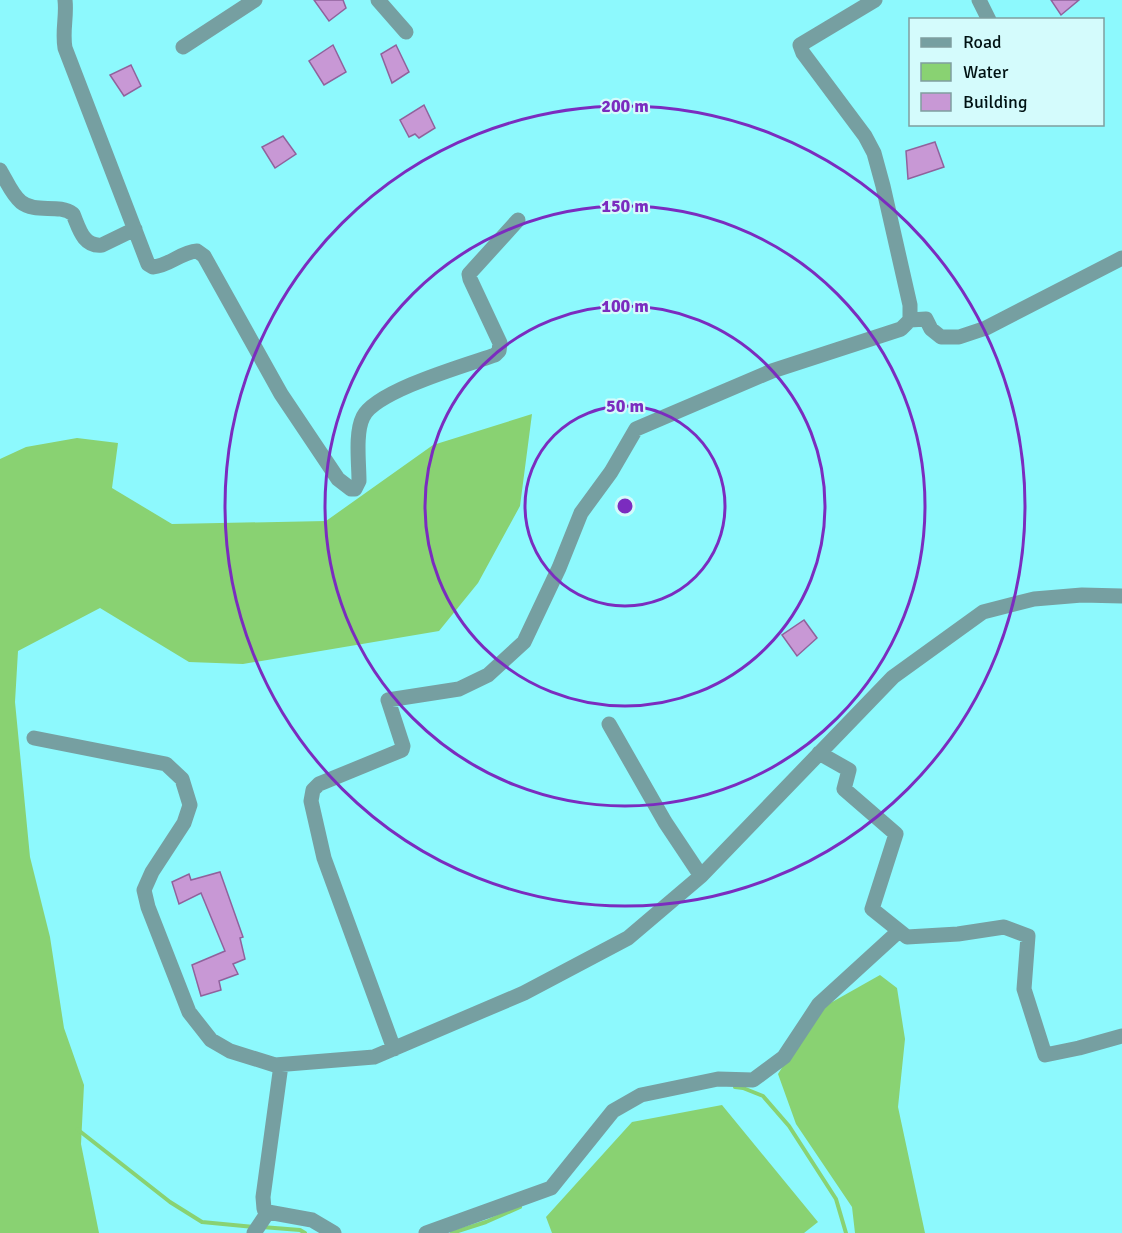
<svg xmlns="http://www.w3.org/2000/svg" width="1122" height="1233" viewBox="0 0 1122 1233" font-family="Signika,sans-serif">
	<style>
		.water { fill: #89d272 }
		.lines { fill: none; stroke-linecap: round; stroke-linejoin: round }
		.stream { stroke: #89d272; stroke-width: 4 }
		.building { fill: #c898d5; stroke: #90629c; stroke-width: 1.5 }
		.minor { stroke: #769fa1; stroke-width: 15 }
		.ring { fill: none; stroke: #7b2cbf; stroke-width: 3 }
		.centre { fill: #7b2cbf; stroke: #d4fbfc; stroke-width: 3 }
		.ring-label { font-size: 18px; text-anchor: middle; font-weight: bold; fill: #7b2cbf; stroke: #d4fbfc; stroke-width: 4.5; stroke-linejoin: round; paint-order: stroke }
	</style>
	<rect width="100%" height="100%" fill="#8df9fd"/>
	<path class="water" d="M532 414 520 506 478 583 439 631 243 664 189 662 100 608 18 651 15 702 30 857 50 937 64 1028 84 1085 81 1144 99 1233H0V459L26 447 77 438 118 443 112 488 172 524 326 521 433 445Z
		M880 975 897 988 905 1039 898 1107 925 1233H855L852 1207 796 1124 778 1074 818 1010Z
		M722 1105 818 1222 804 1233H552L546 1217 632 1122Z"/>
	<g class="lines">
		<path class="stream" d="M735 1087 743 1088 763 1096 789 1126 836 1199 846 1233
			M77 1129 170 1202 202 1222 254 1227
			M262 1227 300 1230 305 1233
			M452 1233 486 1222 520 1207"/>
	</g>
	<path class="building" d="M314 0H343L346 8 329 21Z
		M1051 0H1079L1061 15Z
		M333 45 346 72 324 85 309 61Z
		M396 45 409 72 392 83 381 54Z
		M131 65 141 86 124 96 110 75Z
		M424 105 435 128 419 138 415 134 409 137 400 120Z
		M283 136 296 154 275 168 262 147Z
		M935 142 944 167 908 179 906 151Z
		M804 620 817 638 797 656 782 635Z
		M220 872 243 937 240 938 245 959 233 964 238 974 219 981 221 990 201 996 192 965 225 951 201 893 179 904 172 882 189 874 191 880Z"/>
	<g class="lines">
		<path class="minor" d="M65 0C67 16 62 31 65 48L148 264 153 267C169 266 181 252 197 251L204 256 281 394 338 479 351 489H355L359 481C359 463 355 433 363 417 375 391 466 365 495 355L499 351 500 343 470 279 469 274 518 220
			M378 0 406 32
			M979 0 989 20
			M183 47 255 0
			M0 170C6 180 12 195 21 202 36 214 58 203 73 214 79 228 83 247 102 245L135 229
			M910 320 926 319 931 329 941 337H959L986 328 1122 258
			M609 724 665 822 701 876
			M34 738 166 764 182 779 190 805 184 823 152 872 144 890 148 907 189 1012 211 1040 230 1051 275 1065 374 1057 524 993 628 938 701 876 893 677 983 612 1034 599 1082 595 1122 596
			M819 753 849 770 844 789 896 834 872 909 907 937 958 934 1004 927 1028 936 1024 989 1045 1055 1079 1048 1122 1036
			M394 1049 324 858 311 801 313 790 319 784 402 750 403 746 388 700 459 689 488 675 524 642 559 568 581 513 611 472 636 429 772 371 901 329 910 320V305L883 186 874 153 865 136 803 53 800 45 875 0
			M281 1065 263 1197 264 1209 268 1212 312 1220 334 1233
			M254 1233 268 1212
			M426 1233 551 1188 613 1111 641 1095 718 1079 753 1080 784 1057 819 1004 899 931"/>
	</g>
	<g class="ring">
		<circle cx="625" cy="506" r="100"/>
		<circle cx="625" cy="506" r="200"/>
		<circle cx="625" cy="506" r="300"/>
		<circle cx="625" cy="506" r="400"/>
	</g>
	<circle cx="625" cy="506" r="9" class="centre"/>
	<g class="ring-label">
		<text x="625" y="112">200 m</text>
		<text x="625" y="212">150 m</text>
		<text x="625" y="312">100 m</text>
		<text x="625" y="412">50 m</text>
	</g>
	<rect x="909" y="18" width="195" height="108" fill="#d4fbfc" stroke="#7f9e9f" stroke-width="1.5"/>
	<rect x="921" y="38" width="30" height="9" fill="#769fa1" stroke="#7f9e9f" stroke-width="1.5"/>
	<text x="963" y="48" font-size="18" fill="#001213">Road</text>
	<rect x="921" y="63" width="30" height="18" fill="#89d272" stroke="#7f9e9f" stroke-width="1.5"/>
	<text x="963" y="78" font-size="18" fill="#001213">Water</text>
	<rect x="921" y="93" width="30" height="18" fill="#c898d5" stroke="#7f9e9f" stroke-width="1.5"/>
	<text x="963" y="108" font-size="18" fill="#001213">Building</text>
</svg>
